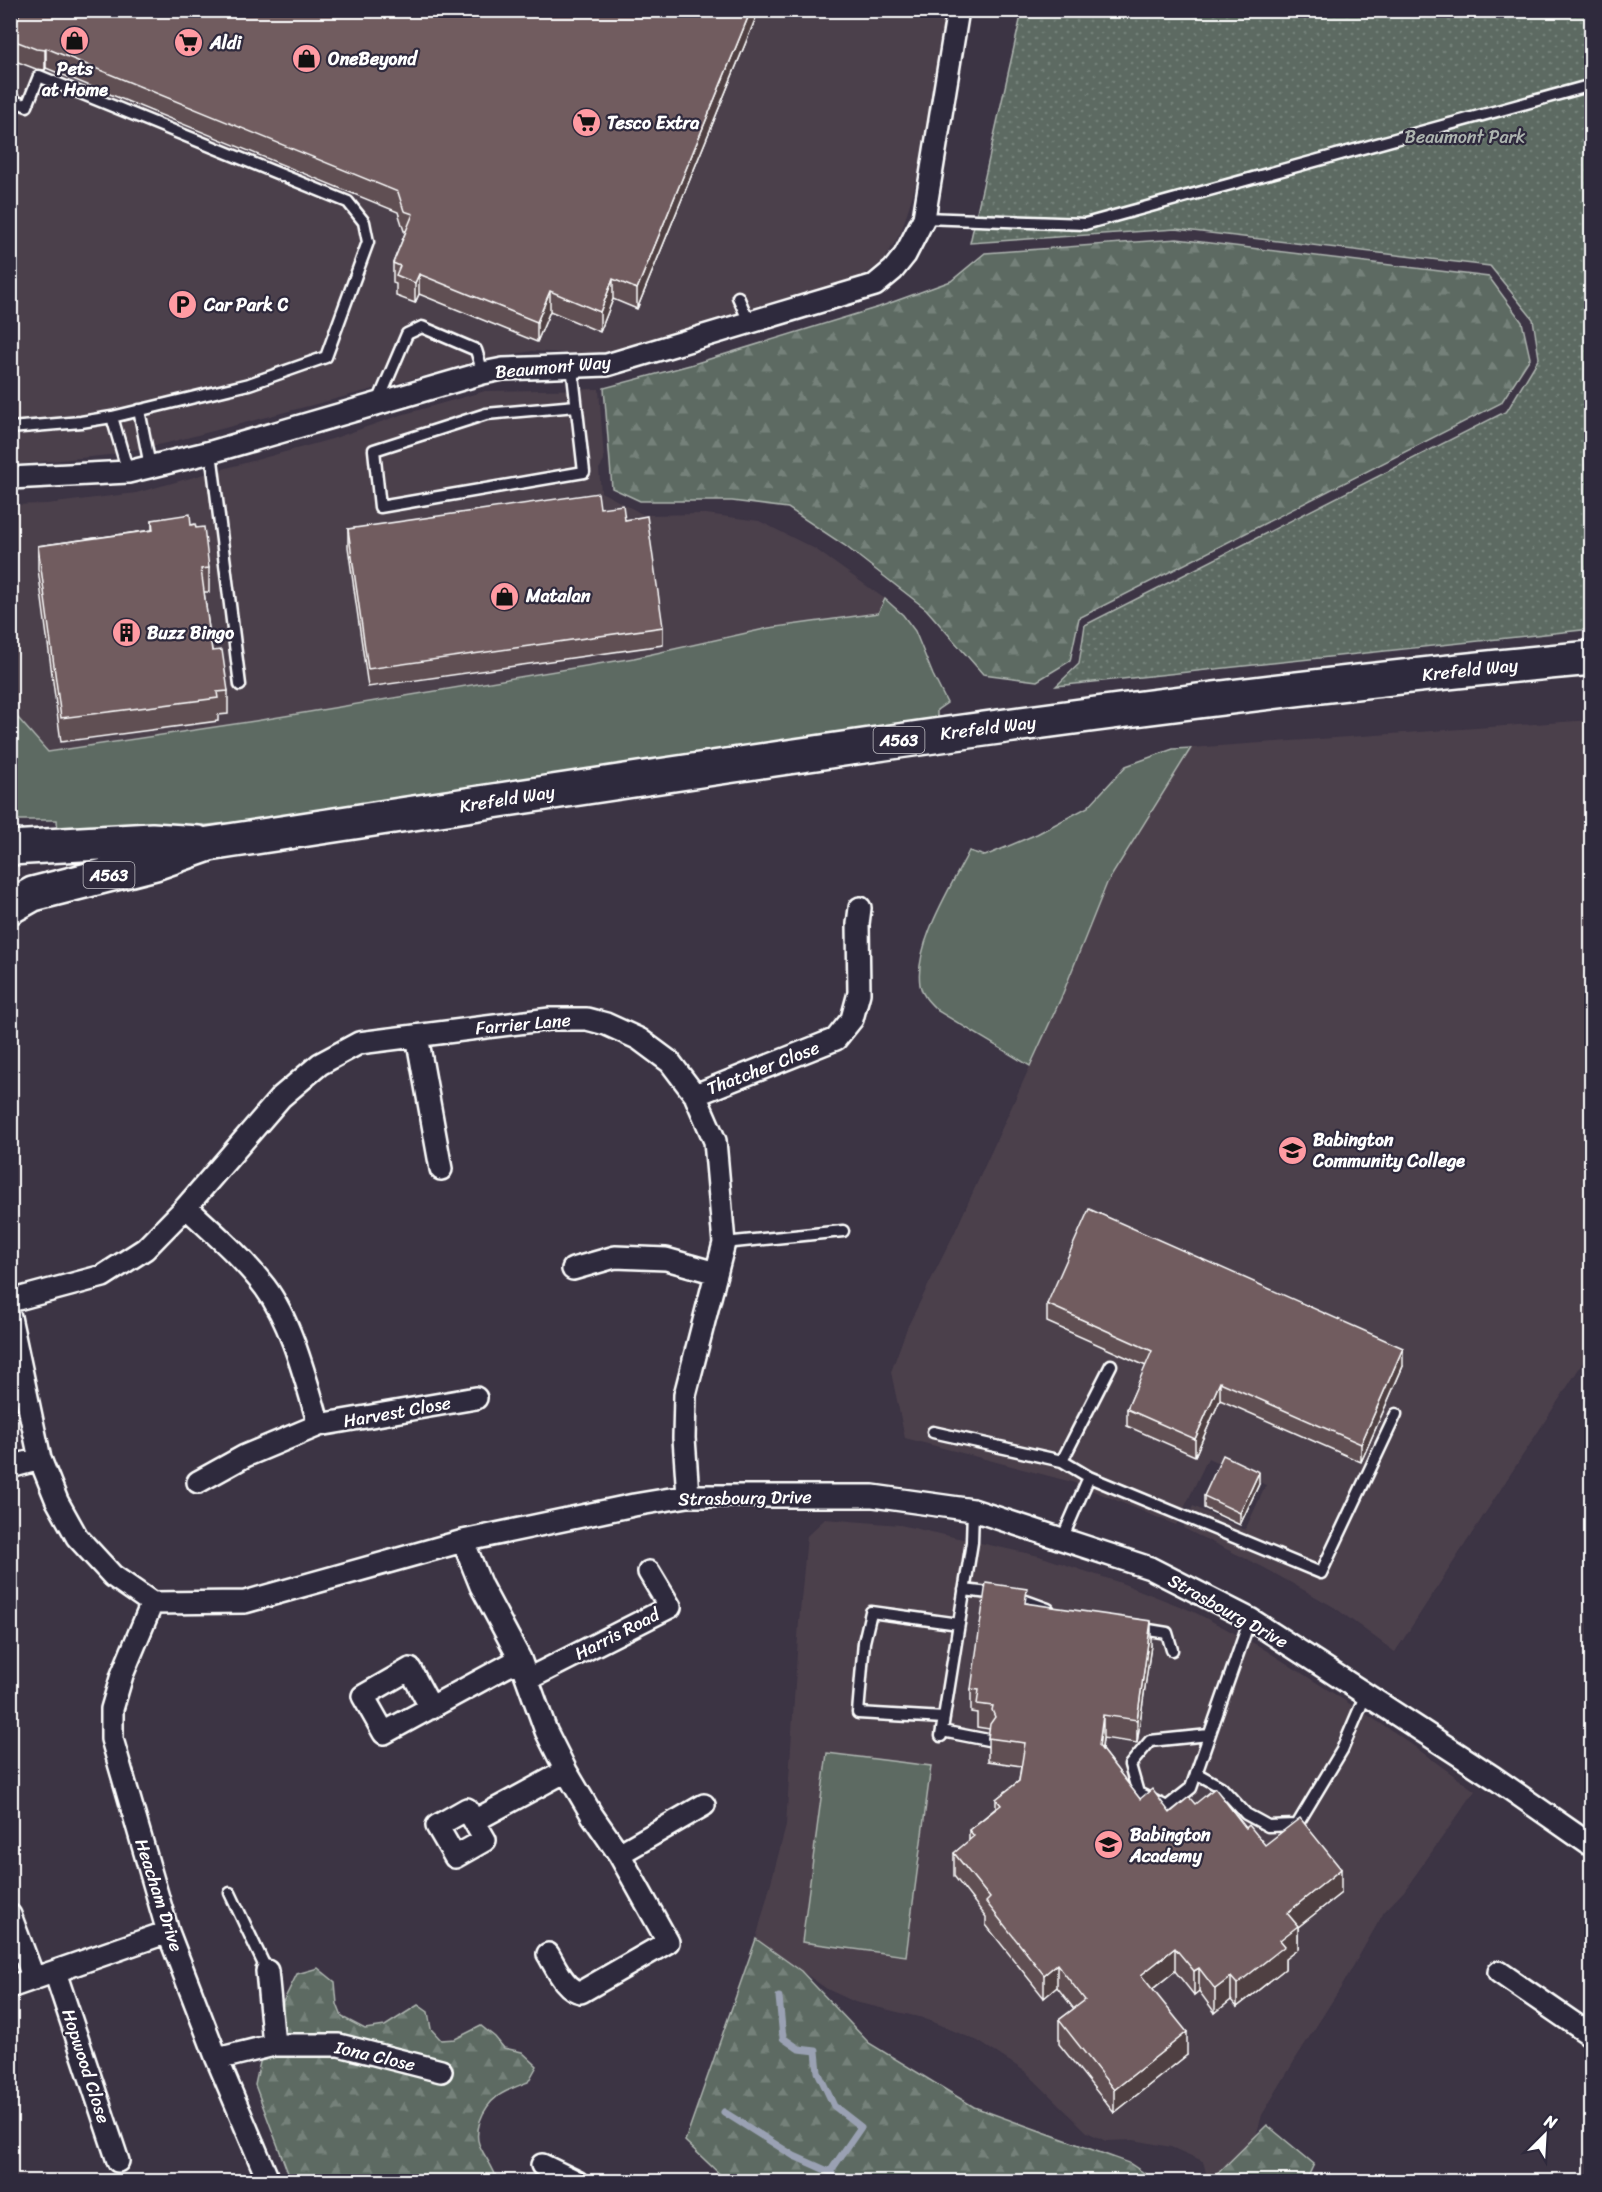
<svg xmlns="http://www.w3.org/2000/svg" width="1602" height="2192" viewBox="0 0 1602 2192" font-family="Sriracha,sans-serif">
	<style>
		.built { fill: #4c404c }
		.grass { fill: #5d6b62; stroke: #aeb5b0; stroke-width: 1.5 }
		.forest { fill: url(#forest-firs); stroke: #aeb5b0; stroke-width: 1.5 }
		.park { fill: url(#park-dots); stroke: #aeb5b0; stroke-width: 1.5 }
		.lines { fill: none; stroke-linecap: round; stroke-linejoin: round }
		.stream { stroke: #9aa1b3; stroke-width: 7 }
		.service-casing { stroke: #fff; stroke-width: 15 }
		.minor-casing { stroke: #fff; stroke-width: 26 }
		.trunk-casing { stroke: #fff; stroke-width: 38 }
		.service { stroke: #2f2a3d; stroke-width: 10 }
		.minor { stroke: #2f2a3d; stroke-width: 21 }
		.trunk { stroke: #2f2a3d; stroke-width: 33 }
		.wall { fill: #614f52; stroke: #fff; stroke-width: 1.5 }
		.shaded-wall { fill: #4f4042; stroke: #fff; stroke-width: 1.5 }
		.building { fill: #715c5f; stroke: #fff; stroke-width: 1.5 }
		.labels { text-anchor: middle; dominant-baseline: central; stroke-width: 4.5; stroke-linejoin: round; paint-order: stroke }
		.shield { fill: #2f2a3d; stroke: #c1bfc5; stroke-width: 1.5 }
		.shield-label { font-size: 16px; font-weight: bold; fill: #fff }
		.poi-label { font-size: 18px; font-weight: bold; fill: #fff; stroke: #2f2a3d; text-anchor: start }
		.park-label { font-size: 18px; fill: #aeb5b0; stroke: #2f2a3d }
		.street-label { font-size: 18px; fill: #fff; stroke: #2f2a3d }
	</style>
	<defs>
		<pattern id="forest-firs" width="22" height="20" patternUnits="userSpaceOnUse" patternTransform="scale(1.5)"><rect width="22" height="20" fill="#5d6b62"/><path d="M5 1l3.5 6h-7zM16 11l3.5 6h-7z" fill="#75817a"/></pattern>
		<pattern id="park-dots" width="8" height="8" patternUnits="userSpaceOnUse" patternTransform="scale(1.5)"><rect width="8" height="8" fill="#5d6b62"/><path d="M2 2h.1M6 6h.1" fill="none" stroke="#75817a" stroke-width="1.8" stroke-linecap="round"/></pattern>
	</defs>
	<rect width="100%" height="100%" fill="#3c3444"/>
	<filter id="ink" filterUnits="userSpaceOnUse"><feTurbulence type="fractalNoise" baseFrequency=".0167" numOctaves="2"/><feDisplacementMap in="SourceGraphic" scale="12" xChannelSelector="R" yChannelSelector="G"/><feConvolveMatrix kernelMatrix="1 2 1 2 8 2 1 2 1" color-interpolation-filters="sRGB"/></filter>
	<g filter="url(#ink)">
		<path class="built" d="M10 11H950L924 150 913 194 901 232 884 260 865 275 837 286 612 354H581L532 351 496 357 167 443 109 455 11 465Z
			M599 389 604 461 599 469 601 492 644 515 706 514 759 521 815 549 885 599 878 613 769 628 634 658 255 721 48 752 11 709 10 505 47 504 136 493 332 439 401 415 485 391Z
			M1591 720V1350L1395 1652 1334 1607 1263 1567 1183 1528 1193 1506 1245 1530 1266 1485 1208 1458 1176 1525 1072 1482 905 1438 891 1372 907 1328 954 1234 1061 998 1107 883 1191 748Z
			M825 1519 900 1525 1039 1556 1121 1583 1192 1611 1259 1646 1397 1734 1475 1791 1404 1891 1384 1912 1343 1984 1296 2058 1262 2115 1243 2181H1208L1203 2161 1171 2147 1134 2140 1106 2141 1087 2132 1026 2072 978 2041 923 2018 855 2002 827 1989 756 1939 786 1826 799 1622 807 1536Z"/>
		<path class="grass" d="M885 599 903 615 915 631 933 675 947 703 937 710V723L297 817 174 828 58 833 57 820H11L10 709 48 752 255 721 634 658 769 628 878 613Z
			M1191 748 1107 883 1061 998 1030 1066 938 1011C930 1003 922 996 920 985 914 944 951 887 969 851L985 856 1037 834 1088 807 1126 766 1173 749Z
			M827 1753 931 1766 906 1956 802 1942Z"/>
		<path class="forest" d="M1177 239 1489 277 1522 322 1530 358 1501 403 1079 618 1070 661 1037 681 983 674 926 609 844 545 788 508 732 501H640L612 488 604 388 690 365 879 307 951 281 985 253Z
			M756 1939 801 1971 869 2043 974 2107 1129 2163 1156 2181H727L685 2141Z
			M318 1968 335 1982 337 2004 342 2017 365 2029 385 2026 418 2005 428 2012 431 2029 441 2040 455 2039 481 2026 495 2037 504 2048 522 2052 537 2066 528 2082C505 2091 489 2096 480 2121 478 2128 476 2137 479 2144 484 2157 495 2168 497 2181H291L255 2085 260 2062 280 2026 283 2002 297 1974Z
			M1267 2125 1314 2164 1306 2181H1210Z"/>
		<path class="park" d="M990 11H1591V629L1056 686 1079 664 1085 625 1507 411 1539 358 1533 319 1490 266 1176 229 970 243 1021 16Z"/>
		<g class="lines">
			<path class="stream" d="M779 1997 783 2038 799 2049 816 2051 818 2072 834 2106 861 2127 830 2172
				M724 2112 794 2156 830 2172 841 2182"/>
			<defs>
				<path id="service" d="M10 18 14 10
					M10 99 27 106 39 76 348 202 364 222 368 242 326 357 249 384 112 417 81 422 10 428
					M924 218 1085 224 1592 85
					M738 297 749 322
					M572 366 584 472 380 507 374 450 486 414 576 406
					M378 402 407 334 422 327 476 350 483 373
					M139 410 150 466
					M112 417 128 472
					M211 452 240 685
					M724 1243 843 1231
					M933 1432 1062 1461
					M1089 1477 1321 1573 1396 1414
					M1062 1539 1089 1477 1062 1461 1111 1365
					M964 1590 997 1594
					M1015 1597 1048 1609
					M1137 1628 1167 1633 1172 1650
					M944 1718 858 1713 864 1642 871 1612 959 1624
					M942 1731 988 1740
					M1209 1735 1150 1741 1130 1765 1138 1793 1167 1807 1191 1788 1250 1619
					M941 1736 972 1542 973 1510
					M1196 1773 1221 1787 1246 1814 1268 1826 1297 1825 1342 1750 1366 1694
					M230 1893 267 1971"/>
				<path id="minor" d="M10 478 128 472 211 452 483 373 503 369 607 365 875 285 893 270 905 255 924 218 958 10
					M417 1036 441 1169
					M695 1095 836 1039 852 1019 859 993 858 924 860 908
					M186 1207C213 1232 242 1257 265 1287 292 1323 306 1381 319 1425L476 1398
					M573 1269 615 1257 666 1259 716 1273
					M10 1301 103 1276 145 1249 186 1207 281 1097 320 1064 359 1043 550 1019H587L606 1024 639 1039 670 1062 695 1095 715 1141 724 1243 685 1395 684 1438 688 1496
					M10 1317 40 1459 57 1501 77 1537 113 1576 152 1603 245 1602 463 1541 634 1505 688 1496H873L973 1510 1150 1568 1250 1619 1493 1777 1592 1846
					M10 1467 40 1459
					M198 1482 245 1456 319 1425
					M463 1541 481 1586 520 1659 546 1731 566 1771 592 1815 619 1854 668 1942 581 1992C565 1990 556 1967 548 1954
					M152 1603 122 1675 112 1709V1739L168 1932 217 2059 269 2182
					M528 1679 670 1607 649 1572
					M431 1708 410 1669 363 1696 384 1733 520 1659
					M474 1821 467 1809 437 1826 455 1857 485 1840 474 1821 566 1771
					M619 1854 704 1805
					M10 1915 34 1979
					M267 1971 274 2045
					M55 1972 118 2161
					M1499 1972 1592 2036
					M10 1987 168 1932
					M217 2059 274 2045H339L441 2071
					M542 2165 577 2182"/>
				<path id="trunk" d="M10 848 152 840 198 843
					M10 907 33 894 155 863 209 844C669 775 1128 700 1592 658"/>
			</defs>
			<use href="#service" class="service-casing"/>
			<use href="#minor" class="minor-casing"/>
			<use href="#trunk" class="trunk-casing"/>
			<use href="#service" class="service"/>
			<use href="#minor" class="minor"/>
			<use href="#trunk" class="trunk"/>
		</g>
		<path class="wall" d="M20 10H357L372 17 759 10 637 309 613 299 600 332 550 311 537 342 419 294 415 303 396 296V284L393 283V263L406 231H404L398 212 46 68 45 70 36 69 10 59V36Z
			M600 508 625 520 663 627V645L368 687 348 547V529Z
			M152 520 191 525 209 568V592H204L212 651 228 691V714L218 715V721L61 742 38 569V546L152 530Z
			M1047 1304 1403 1366 1361 1462 1220 1400 1195 1456 1127 1426V1409L1146 1366 1047 1322Z
			M1259 1484 1240 1525 1204 1508V1496Z
			M1027 1603 1151 1645 1137 1743 1103 1738 1102 1750 1140 1799 1170 1813 1195 1804 1246 1828 1265 1845 1341 1893 1298 1927V1949L1285 1959V1969L1237 2007 1231 2000 1215 2013 1199 1991 1194 1995 1175 1971 1153 1989 1187 2055 1114 2113 1059 2044V2020L1074 2009 1057 1987 1044 1998 986 1925V1917L954 1876V1853L969 1841V1830L996 1808V1799L1019 1781 1021 1766 988 1761V1738L990 1729 977 1727V1713L971 1712V1689Z"/>
		<path class="shaded-wall" d="M751 10H759L637 309V289Z
			M46 48V68L45 70V50Z
			M419 274V294L415 303V283Z
			M613 279V299L600 332V312Z
			M550 291V311L537 342V322Z
			M1403 1348V1366L1361 1462V1444Z
			M1220 1382V1400L1195 1456V1439Z
			M1259 1472V1484L1240 1525V1513Z
			M1151 1621V1645L1137 1743V1720Z
			M1103 1715V1738L1099 1770V1746Z
			M1341 1869V1893L1298 1927V1949L1285 1959V1969L1237 2007V1984L1280 1940 1287 1913Z
			M1175 1948V1971L1141 1998V1975Z
			M1057 1964V1987L1044 1998V1975Z
			M1199 1968V1991L1194 1995V1971Z
			M1231 1977V2000L1215 2013V1989Z
			M1187 2032V2055L1114 2113V2090Z"/>
		<path class="building" d="M21 10H357L372 17 375 10H751L637 289 613 279 600 312 550 291 537 322 419 274 415 283 396 275 400 266 393 263 413 214 404 211 398 192 46 48 45 50 36 49 10 39V36Z
			M598 493 600 508 623 505 625 520 647 516 663 627 368 669 348 529Z
			M190 514 191 525 195 524 196 528 204 527 209 568 201 569 212 651 222 650 228 691 217 692 218 698 61 718 38 546 153 530 152 520Z
			M1089 1209 1403 1348 1361 1444 1220 1382 1195 1439 1127 1409 1152 1351 1047 1304Z
			M1223 1455 1259 1472 1240 1513 1204 1496Z
			M986 1583 1027 1589 1025 1603 1151 1621 1137 1720 1103 1715 1099 1746 1140 1799 1152 1789 1170 1813 1189 1797 1195 1804 1215 1788 1246 1828 1249 1825 1265 1845 1300 1818 1341 1869 1287 1913 1298 1926 1280 1940 1285 1946 1237 1984 1231 1977 1215 1989 1199 1968 1194 1971 1175 1948 1141 1975 1187 2032 1114 2090 1059 2020 1085 2000 1057 1964 1044 1975 986 1902 990 1898 954 1853 974 1836 969 1830 1001 1805 996 1799 1019 1781 1025 1743 988 1738 990 1724 995 1717 992 1710 993 1706 977 1704 979 1690 971 1689Z"/>
	</g>
	<defs>
		<symbol id="shop-disc" viewBox="-11 -11 22 22"><circle r="9.5" fill="#ff9aa2" stroke="#2f2a3d"/><path d="M-5-2.5h2.3a2.7 3.5 0 0 1 5.4 0H5L5.5 6h-11ZM-1.5-2.5h3a1.5 2.3 0 0 0-3 0Z" fill="#111"/></symbol>
		<symbol id="supermarket-disc" viewBox="-11 -11 22 22"><circle r="9.5" fill="#ff9aa2" stroke="#2f2a3d"/><path d="M-6-5.5h2.5l.6 2H6L4.5 2H-2.5L-4.4-4H-6ZM-1.5 3.2a1.3 1.3 0 1 0 .1 0ZM3 3.2a1.3 1.3 0 1 0 .1 0Z" fill="#111"/></symbol>
		<symbol id="parking-disc" viewBox="-11 -11 22 22"><circle r="9.5" fill="#ff9aa2" stroke="#2f2a3d"/><path d="M-3.5-5.5H1a3.5 3.5 0 0 1 0 7H-1V5.5H-3.5ZM-1-3.4V-.6H.8a1.4 1.4 0 0 0 0-2.8Z" fill="#111"/></symbol>
		<symbol id="building-disc" viewBox="-11 -11 22 22"><circle r="9.5" fill="#ff9aa2" stroke="#2f2a3d"/><path d="M-4-6H4V6H1V3H-1V6H-4ZM-2.5-4.3h1.7v1.8h-1.7ZM.8-4.3h1.7v1.8H.8ZM-2.5-1h1.7V.8h-1.7ZM.8-1h1.7V.8H.8Z" fill="#111"/></symbol>
		<symbol id="school-disc" viewBox="-11 -11 22 22"><circle r="9.5" fill="#ff9aa2" stroke="#2f2a3d"/><path d="M0-5L7-2L0 1L-7-2ZM-4 1L0 2.5L4 1V4Q0 6-4 4Z" fill="#111"/></symbol>
	</defs>
	<g fill-rule="evenodd">
		<use href="#shop-disc" x="58" y="24" width="33" height="33"/>
		<use href="#supermarket-disc" x="172" y="26" width="33" height="33"/>
		<use href="#shop-disc" x="290" y="42" width="33" height="33"/>
		<use href="#supermarket-disc" x="570" y="106" width="33" height="33"/>
		<use href="#parking-disc" x="166" y="288" width="33" height="33"/>
		<use href="#shop-disc" x="488" y="580" width="33" height="33"/>
		<use href="#building-disc" x="110" y="616" width="33" height="33"/>
		<use href="#school-disc" x="1276" y="1134" width="33" height="33"/>
		<use href="#school-disc" x="1092" y="1828" width="33" height="33"/>
	</g>
	<g class="labels">
		<g class="shield">
			<rect x="873.5" y="727" width="51" height="26" rx="4.5"/>
			<rect x="83.5" y="862" width="51" height="26" rx="4.5"/>
		</g>
		<g class="shield-label">
			<text x="899" y="740">A563</text>
			<text x="109" y="875">A563</text>
		</g>
		<g class="poi-label">
			<text x="210" y="43">Aldi</text>
			<text x="328" y="59">OneBeyond</text>
			<text x="75" y="69" text-anchor="middle">Pets<tspan x="75" dy="21">at Home</tspan></text>
			<text x="607" y="123">Tesco Extra</text>
			<text x="204" y="305">Car Park C</text>
			<text x="526" y="596">Matalan</text>
			<text x="147" y="633">Buzz Bingo</text>
			<text x="1313" y="1140">Babington<tspan x="1313" dy="21">Community College</tspan></text>
			<text x="1130" y="1835">Babington<tspan x="1130" dy="21">Academy</tspan></text>
		</g>
		<g class="park-label">
			<text x="1465" y="137">Beaumont Park</text>
		</g>
		<g class="street-label">
			<text transform="translate(553 367) rotate(-5)">Beaumont Way</text>
			<text transform="translate(1470 670) rotate(-6)">Krefeld Way</text>
			<text transform="translate(988 728) rotate(-7)">Krefeld Way</text>
			<text transform="translate(507 799) rotate(-9)">Krefeld Way</text>
			<text transform="translate(523 1024) rotate(-5)">Farrier Lane</text>
			<text transform="translate(763 1068) rotate(-21)">Thatcher Close</text>
			<text transform="translate(397 1412) rotate(-10)">Harvest Close</text>
			<text transform="translate(745 1498) rotate(-1)">Strasbourg Drive</text>
			<text transform="translate(1228 1611) rotate(29)">Strasbourg Drive</text>
			<text transform="translate(617 1634) rotate(-27)">Harris Road</text>
			<text transform="translate(159 1895) rotate(72)">Heacham Drive</text>
			<text transform="translate(375 2056) rotate(13)">Iona Close</text>
			<text transform="translate(86 2066) rotate(72)">Hopwood Close</text>
		</g>
	</g>
	<rect width="1602" height="2192" fill="none" stroke="#2f2a3d" stroke-width="36"/>
	<rect x="18" y="18" width="1566" height="2156" fill="none" stroke="#fff" stroke-width="2" filter="url(#ink)"/>
	<g transform="translate(1545 2135) rotate(24)" stroke="#2f2a3d" stroke-width="4.5" paint-order="stroke">
	<path d="M0-4.5L10 22L0 15L-10 22Z" fill="#ffffff"/>
	<text y="-9" font-size="16" font-weight="bold" text-anchor="middle" fill="#ffffff">N</text>
	</g>
</svg>
